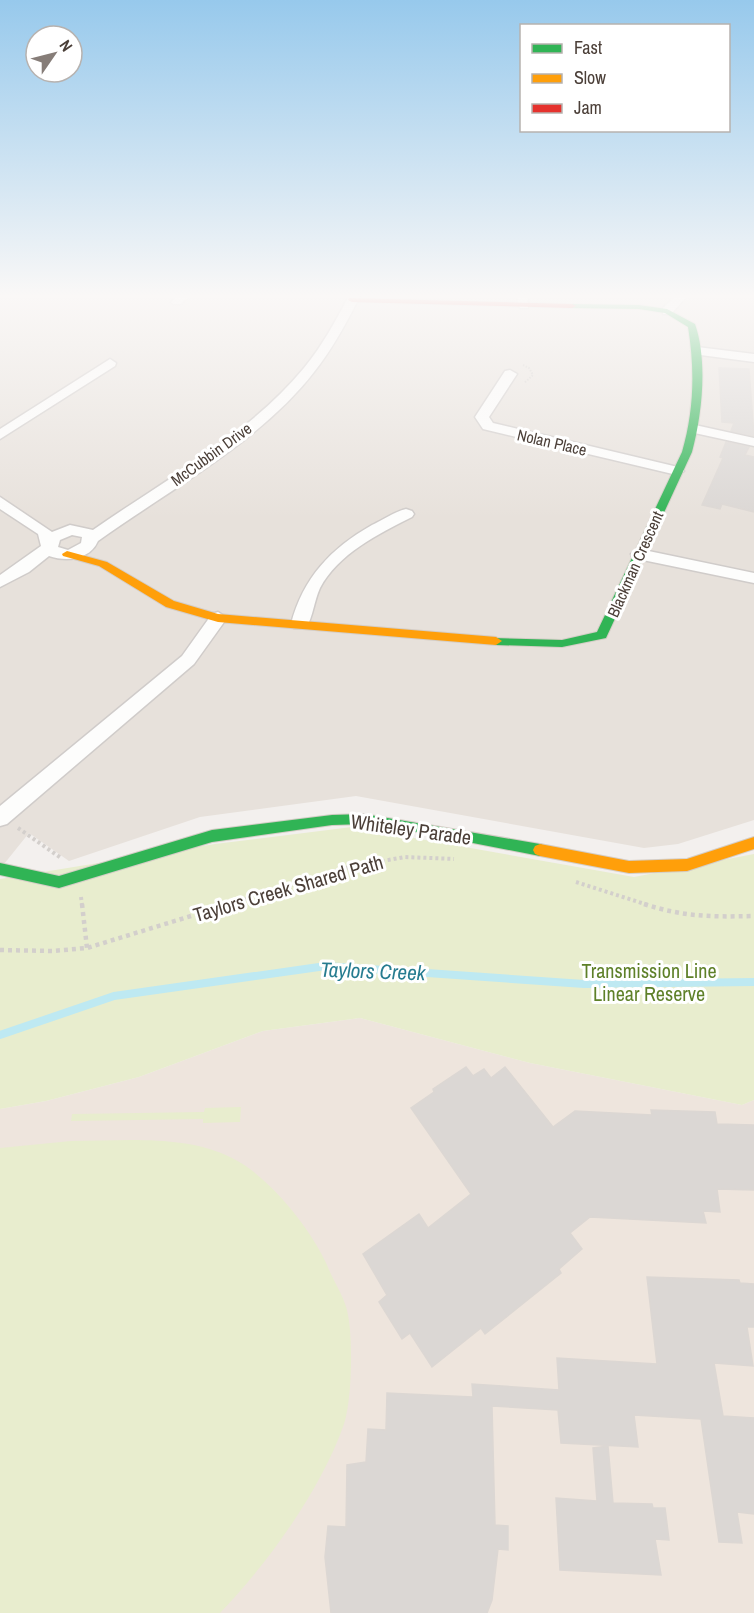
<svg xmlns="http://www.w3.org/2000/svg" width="754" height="1613" viewBox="0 0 754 1613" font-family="'Archivo Narrow',sans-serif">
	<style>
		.residential { fill: #e7e1db }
		.education { fill: #eee5dd }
		.green { fill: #e8edce }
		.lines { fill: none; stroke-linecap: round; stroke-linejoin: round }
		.stream { stroke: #bee9f2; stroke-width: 8 }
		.building { fill: #dbd7d4; stroke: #dcd7d3; stroke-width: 1.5 }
		.street-casing { stroke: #d0ccca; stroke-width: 3 }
		.fast-casing { stroke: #d4cdc6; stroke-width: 2 }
		.slow-casing { stroke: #d4cdc6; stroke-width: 2 }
		.jam-casing { stroke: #d4cdc6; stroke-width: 2 }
		.path-far2 { stroke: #d3cfcc; stroke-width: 2; stroke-dasharray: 1.5 1.5; stroke-linecap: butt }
		.path-far1 { stroke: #d3cfcc; stroke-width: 4; stroke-dasharray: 3 3; stroke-linecap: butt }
		.path { stroke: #d3cfcc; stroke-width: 4.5; stroke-dasharray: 4 4; stroke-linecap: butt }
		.street { fill: #fdfdfc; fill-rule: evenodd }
		.fast { fill: #30b455; fill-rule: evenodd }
		.slow { fill: #ff9f0a; fill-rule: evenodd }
		.jam { fill: #e5322d; fill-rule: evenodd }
		.labels { text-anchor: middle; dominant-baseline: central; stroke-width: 6; stroke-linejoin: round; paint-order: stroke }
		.far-street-label { font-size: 16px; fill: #4b3f38; stroke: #fff }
		.street-label { font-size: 20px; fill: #4b3f38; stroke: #fff }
		.park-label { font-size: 20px; fill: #5e8029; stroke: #fff }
		.water-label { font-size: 21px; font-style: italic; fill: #267c90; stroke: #fff }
	</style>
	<rect width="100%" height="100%" fill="#f3f0ee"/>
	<path class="residential" d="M0 294H754V820L678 844 644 848 356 796 200 817 69 861 29 833 0 869Z"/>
	<path class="education" d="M360 1018 530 1063 742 1105 754 1100V1613H0V1109L46 1101 139 1077 263 1031Z"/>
	<path class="green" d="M352 827 634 877 754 854V1100L742 1105 530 1063 360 1018 263 1031 139 1077 46 1101 0 1109V879L215 844Z
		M241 1107 240 1122 203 1123V1119L71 1121 72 1114 204 1112 205 1108Z
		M71 1141C122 1141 185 1134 232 1158 269 1176 311 1229 327 1265 333 1281 346 1299 348 1315 353 1340 352 1400 344 1424 321 1490 268 1563 220 1613H0V1148Z"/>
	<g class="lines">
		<path class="stream" d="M0 1035 114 996 326 966 584 984 754 982"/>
	</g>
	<path class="building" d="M719 368 749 369 754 436 731 431 734 423 722 422Z
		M726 442 749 447 745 455 754 457V512L722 504 720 509 702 505 723 458 720 457Z
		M466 1067 473 1076 484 1069 491 1078 505 1067 553 1127 575 1111 652 1115 651 1110 715 1112 717 1124 754 1125V1190L717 1189 720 1212 703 1211 706 1223 590 1217 570 1233 582 1249 559 1269 561 1273 485 1334 481 1328 432 1367 410 1333 402 1339 379 1302 387 1295 363 1254 419 1214 428 1228 471 1194 411 1108 434 1092 433 1089Z
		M647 1277 739 1280 740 1283 754 1284V1327H747L753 1366 714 1363 723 1416 754 1418V1514L737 1512 742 1543 719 1542 701 1419 634 1415 638 1447 561 1443 558 1410 492 1406 495 1525 508 1526V1550L498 1549 492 1600 487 1613H331L325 1557 328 1526 346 1527 347 1465 366 1462 368 1429 386 1430 387 1393 473 1397 472 1384 559 1390 557 1358 657 1364Z
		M608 1446 613 1503 652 1504 653 1508H665L669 1540 655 1539 661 1575 560 1570 556 1498 597 1501 593 1448Z"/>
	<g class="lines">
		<defs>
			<path id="street" d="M179 294H191L181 304H173L171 302Z
				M350 294H361C347 322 333 348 314 372 260 442 169 490 98 541 90 560 66 562 49 556L29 572 0 587V575L41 546 38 534 0 509V497L52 532 70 525 93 530C164 480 248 436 304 368 323 345 336 320 350 294ZM72 535 82 537 81 543 68 550 58 547 60 540Z
				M516 294H527L528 308H520Z
				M677 294H689L671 314H663V308Z
				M697 347 754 354V362L693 354 691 351Z
				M110 359 116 363 115 366 0 439V429Z
				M510 370 517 374 489 417 493 423 682 468 684 471 677 475 483 429 475 417 505 371Z
				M695 425 754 438V446L690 432V426Z
				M406 509 412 511 414 514 412 517C378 534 338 554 320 588 314 601 313 617 306 628H294L291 624C303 578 331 548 372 525 383 520 394 512 406 509Z
				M639 549 754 573V583L633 558 631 554Z
				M218 612 227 618 194 664 7 824 0 826V806L182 656 212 614Z"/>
			<path id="fast" d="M572 304 639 305 667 309 695 324C708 361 702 415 692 452L606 638 562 647 496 645 490 641 492 638 562 640 597 632 682 452C694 411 695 370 688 327L665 313 639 309 569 308 568 306Z
				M364 814 540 844 545 846 547 850 545 854 540 856 396 828 364 824 332 825 212 842 59 888 0 875V863L59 876 212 830 332 815Z"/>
			<path id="slow" d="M67 551 107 562 174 601 218 614 496 637 502 641 496 645 218 622 166 607 99 566 63 556 62 554Z
				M754 837V849L687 871 629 873 540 856 535 854 533 850 535 846 540 844 629 861 687 859Z"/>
			<path id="jam" d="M349 298 572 304 576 306 572 308 352 302 348 300Z"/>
		</defs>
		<use href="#street" class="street-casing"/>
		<use href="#fast" class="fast-casing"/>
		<use href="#slow" class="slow-casing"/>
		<use href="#jam" class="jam-casing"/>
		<path class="path-far2" d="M523 365 529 368 533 375 524 383"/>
		<path class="path-far1" d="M18 828 61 858
			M576 882 648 905
			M81 897 82 905
			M226 905 349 867 405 857 454 859"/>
		<path class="path" d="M82 904 87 948
			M644 904C684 917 712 917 754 916
			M0 950 52 951 87 948 230 904"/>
		<use href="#street" class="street"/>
		<use href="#fast" class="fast"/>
		<use href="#slow" class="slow"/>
		<use href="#jam" class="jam"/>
	</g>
	<linearGradient id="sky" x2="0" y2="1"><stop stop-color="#97c9ec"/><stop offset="0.57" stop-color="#faf8f7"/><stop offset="1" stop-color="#faf8f7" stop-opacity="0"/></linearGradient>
	<rect width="754" height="519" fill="url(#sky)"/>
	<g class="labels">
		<g class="far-street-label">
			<text transform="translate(552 442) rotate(13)">Nolan Place</text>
			<text transform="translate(211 454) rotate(-36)">McCubbin Drive</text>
			<text transform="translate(635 564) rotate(-66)">Blackman Crescent</text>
		</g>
		<g class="street-label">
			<text transform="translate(411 829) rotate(8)">Whiteley Parade</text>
			<text transform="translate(288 888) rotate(-16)">Taylors Creek Shared Path</text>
		</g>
		<g class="park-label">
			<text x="649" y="970">Transmission Line<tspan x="649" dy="23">Linear Reserve</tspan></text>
		</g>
		<g class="water-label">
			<text transform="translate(373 971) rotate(2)">Taylors Creek</text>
		</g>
	</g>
	<rect x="520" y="24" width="210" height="108" fill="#ffffff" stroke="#b7b2af" stroke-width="1.5"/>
	<rect x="532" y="44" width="30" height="9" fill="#30b455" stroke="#b7b2af" stroke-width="1.5"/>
	<text x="574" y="54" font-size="18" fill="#4b3f38">Fast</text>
	<rect x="532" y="74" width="30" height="9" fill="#ff9f0a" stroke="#b7b2af" stroke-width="1.5"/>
	<text x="574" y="84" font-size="18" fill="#4b3f38">Slow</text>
	<rect x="532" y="104" width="30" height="9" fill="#e5322d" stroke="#b7b2af" stroke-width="1.5"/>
	<text x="574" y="114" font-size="18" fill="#4b3f38">Jam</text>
	<g transform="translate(54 54) rotate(55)"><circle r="28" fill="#ffffff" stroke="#b7b2af" stroke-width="1.5"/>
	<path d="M0-4.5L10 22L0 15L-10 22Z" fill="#867d78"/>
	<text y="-9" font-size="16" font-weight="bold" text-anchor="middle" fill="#4b3f38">N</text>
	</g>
</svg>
